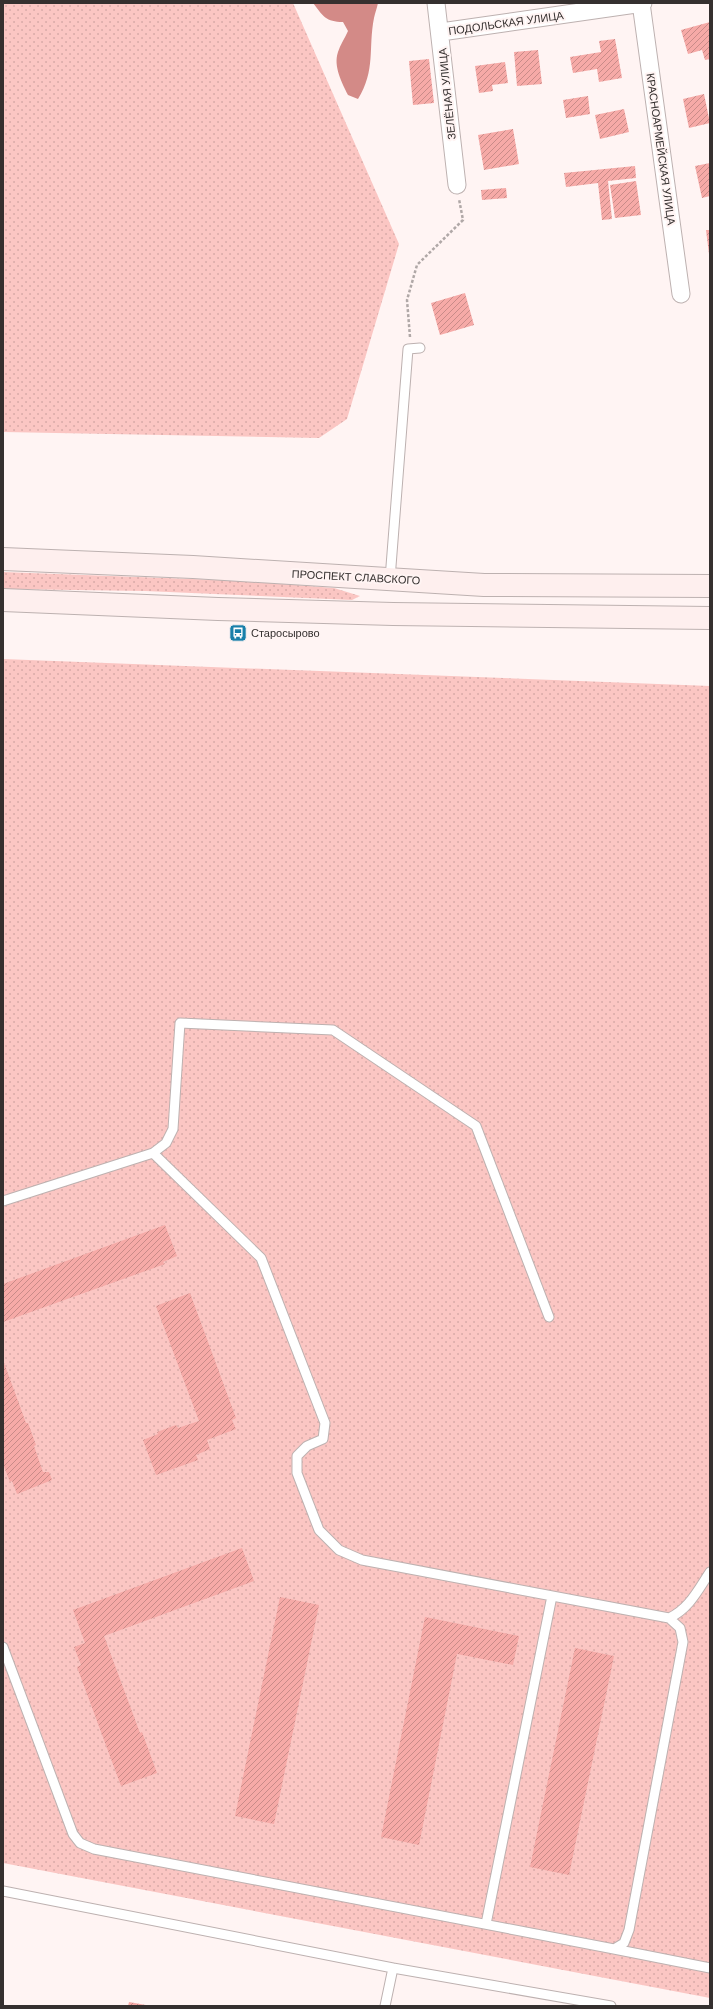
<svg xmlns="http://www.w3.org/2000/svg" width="713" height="2009" viewBox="0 0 713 2009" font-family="Arial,sans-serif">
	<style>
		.grass { fill: url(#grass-dots) }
		.water { fill: #d38a87 }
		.building { fill: url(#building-hatch) }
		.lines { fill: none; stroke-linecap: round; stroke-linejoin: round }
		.service-casing { stroke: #bdb1b0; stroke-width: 11 }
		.minor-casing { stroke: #bdb1b0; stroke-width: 19 }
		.secondary-casing { stroke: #bdb1b0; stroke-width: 24 }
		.path { stroke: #b0a8a7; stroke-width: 2.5; stroke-dasharray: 3 2; stroke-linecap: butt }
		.service { stroke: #fff; stroke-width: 9 }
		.minor { stroke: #fff; stroke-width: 17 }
		.secondary { stroke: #feefee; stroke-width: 22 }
		.labels { text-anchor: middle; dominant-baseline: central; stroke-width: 4; stroke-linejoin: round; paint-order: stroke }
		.street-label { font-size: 11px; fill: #35302f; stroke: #fff4f3 }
		.poi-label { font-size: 11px; fill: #35302f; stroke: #fff4f3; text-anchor: start }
	</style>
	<defs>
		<pattern id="grass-dots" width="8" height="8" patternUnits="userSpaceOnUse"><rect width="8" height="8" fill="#fbc6c3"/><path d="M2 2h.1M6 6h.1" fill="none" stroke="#d8aaa8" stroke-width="1.8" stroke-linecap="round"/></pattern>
		<pattern id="building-hatch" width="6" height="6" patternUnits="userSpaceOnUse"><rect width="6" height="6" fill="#f6aaa7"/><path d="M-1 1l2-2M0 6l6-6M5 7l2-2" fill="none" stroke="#c88b88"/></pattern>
	</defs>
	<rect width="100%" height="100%" fill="#fff4f3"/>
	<path class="grass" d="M3 3H293L399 244 347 419 319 438 3 432Z
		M3 572 246 581 334 588 360 596 352 600 145 591 3 589Z
		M3 659 710 686V1998L3 1863Z"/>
	<path class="water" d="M313 3H378C377 8 375 13 374 18 368 48 376 70 358 99L348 95C342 83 333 66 338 52 340 45 345 38 348 31L343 22C326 22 323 16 313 3Z"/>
	<path class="building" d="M710 22V59L705 60 702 50 688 54 681 30Z
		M615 39 622 78 599 82 597 69 573 73 570 57 601 52 599 41Z
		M538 50 542 84 517 86 514 52Z
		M429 59 434 103 413 105 409 61Z
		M505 62 508 83 492 85 493 91 479 93 475 66Z
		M704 94 710 123 689 128 683 99Z
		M588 96 590 114 566 118 563 100Z
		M624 109 629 132 600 139 595 115Z
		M513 129 519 164 484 170 478 135Z
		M710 163V196L702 198 695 166Z
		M635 166 636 178 608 181 612 219 602 220 598 183 566 187 564 173Z
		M636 181 641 215 615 218 610 185Z
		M506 188 507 198 482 200 481 190Z
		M706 230H710V254H709Z
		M465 293 474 325 440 335 431 303Z
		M165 1225 177 1256 163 1262 165 1264 3 1322V1284Z
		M190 1293 236 1418 232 1420 236 1429 207 1440 210 1449 196 1455 198 1460 156 1475 143 1440 158 1434 157 1432 176 1425 178 1428 199 1421 156 1306Z
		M3 1360 26 1423H28L36 1445 34 1446 43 1472H49L52 1480 17 1494 12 1481 10 1482 3 1464Z
		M242 1548 254 1581 104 1636 140 1733 142 1732 157 1773 121 1786 77 1667 81 1665 74 1647 85 1643 73 1610Z
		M280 1597 319 1605 274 1824 235 1816Z
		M425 1617 519 1636 513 1665 457 1654 419 1845 381 1837Z
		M575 1648 614 1656 569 1875 530 1867Z
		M129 2002 146 2005V2006H128Z"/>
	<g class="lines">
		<defs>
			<path id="service" d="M390 579 408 349 420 348
				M153 1153 166 1143 173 1129 180 1023 333 1030 476 1126 549 1317
				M3 1201 153 1153 261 1258 325 1423 323 1439 307 1446 297 1456V1473L319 1530 339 1550 362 1560 669 1618 680 1628 683 1642 629 1930 624 1943 614 1949 94 1849 80 1843 73 1834 3 1647
				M669 1618C689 1609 698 1590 710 1572
				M3 1891 393 1968 611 2006
				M486 1924 552 1596
				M614 1949 710 1968
				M385 2006 393 1968"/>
			<path id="minor" d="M436 3 457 185
				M641 3 681 294
				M441 32 643 3"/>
			<path id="secondary" d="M3 559 193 567 484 585 710 586
				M3 600 218 609 393 614 710 618"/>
		</defs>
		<use href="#service" class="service-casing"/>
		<use href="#minor" class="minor-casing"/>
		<use href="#secondary" class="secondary-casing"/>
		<path class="path" d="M410 337 407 300 417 265 463 220 459 199"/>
		<use href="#service" class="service"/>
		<use href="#minor" class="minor"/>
		<use href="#secondary" class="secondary"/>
	</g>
	<defs>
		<symbol id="bus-square" viewBox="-11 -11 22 22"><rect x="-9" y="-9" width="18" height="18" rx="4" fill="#187fa9" stroke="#fff4f3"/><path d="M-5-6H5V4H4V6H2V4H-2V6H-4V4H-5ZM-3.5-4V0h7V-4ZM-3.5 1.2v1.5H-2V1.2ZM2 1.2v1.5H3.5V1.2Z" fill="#fff"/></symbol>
	</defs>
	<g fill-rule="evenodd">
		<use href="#bus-square" x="228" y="623" width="20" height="20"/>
	</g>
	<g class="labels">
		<g class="street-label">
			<text transform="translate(506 23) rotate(-8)">ПОДОЛЬСКАЯ УЛИЦА</text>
			<text transform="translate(447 94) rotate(-96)">ЗЕЛЁНАЯ УЛИЦА</text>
			<text transform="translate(661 149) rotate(82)">КРАСНОАРМЕЙСКАЯ УЛИЦА</text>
			<text transform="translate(356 577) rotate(3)">ПРОСПЕКТ СЛАВСКОГО</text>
		</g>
		<g class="poi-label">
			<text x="251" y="633">Старосырово</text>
		</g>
	</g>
	<rect width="713" height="2009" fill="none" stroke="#35302f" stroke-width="8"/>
</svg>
